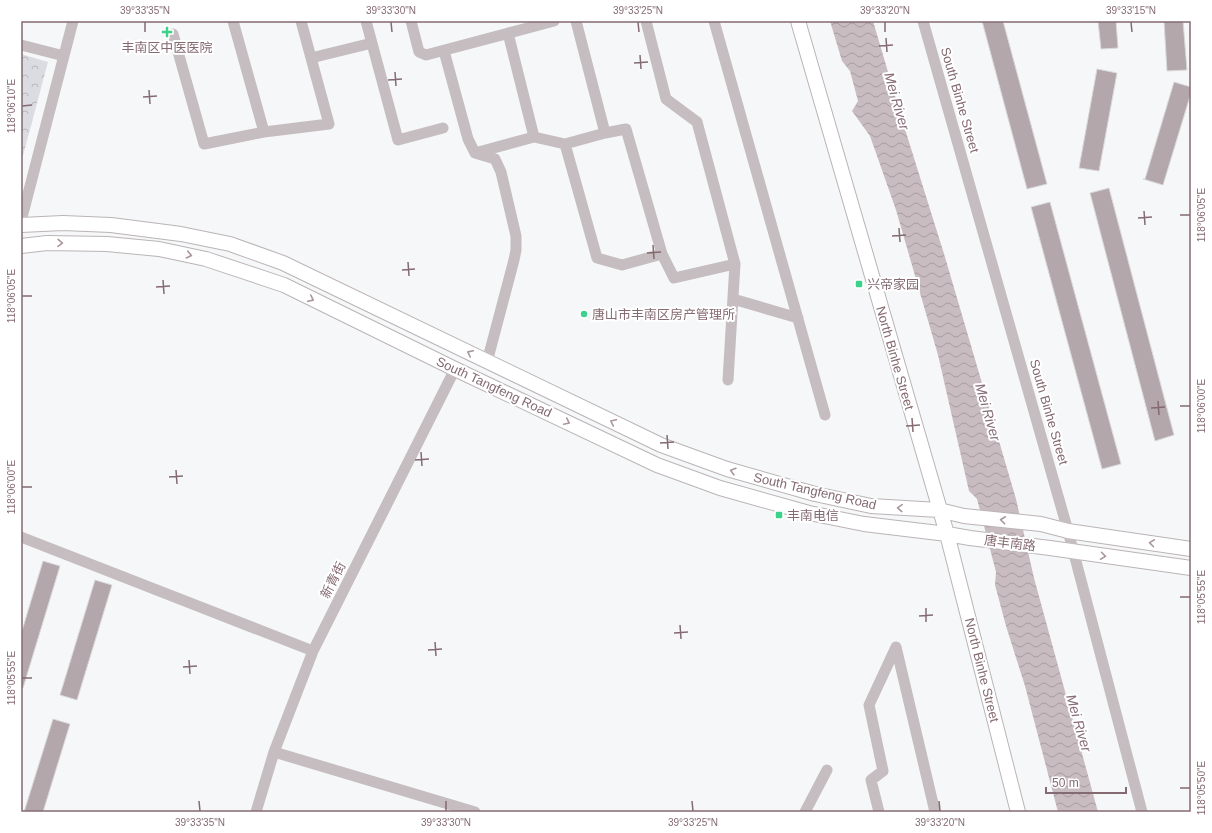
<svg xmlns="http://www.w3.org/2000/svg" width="1212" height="833" viewBox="0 0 1212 833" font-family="Helvetica,'Noto Sans SC',sans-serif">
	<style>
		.forest { fill: url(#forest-crowns) }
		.water { fill: url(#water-waves) }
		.building { fill: #b4a7ab; stroke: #d8d9da }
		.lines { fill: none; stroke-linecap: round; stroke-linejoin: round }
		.major-casing { stroke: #bbb4b6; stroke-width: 16 }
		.minor { stroke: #c5bdbf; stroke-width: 11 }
		.major { stroke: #fff; stroke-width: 14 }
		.oneway { stroke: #a9979c }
		.ticks { fill: none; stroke: #846a71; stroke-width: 1.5 }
		.poi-dot { fill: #3dd28c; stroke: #fff; stroke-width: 1.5 }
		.labels { text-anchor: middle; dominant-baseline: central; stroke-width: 4; stroke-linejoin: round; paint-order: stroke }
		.poi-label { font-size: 13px; fill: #846a71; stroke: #fff; text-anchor: start }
		.street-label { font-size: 13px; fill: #846a71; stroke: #fff }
		.water-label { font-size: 14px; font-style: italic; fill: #866c77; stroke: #fff }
		.neatline { fill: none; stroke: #846a71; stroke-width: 1.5 }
		.ticks-label { font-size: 10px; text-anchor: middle; fill: #846a71 }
	</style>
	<defs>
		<pattern id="forest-crowns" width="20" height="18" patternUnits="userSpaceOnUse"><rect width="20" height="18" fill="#dbdbe2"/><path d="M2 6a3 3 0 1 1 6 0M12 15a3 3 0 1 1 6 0" fill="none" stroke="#b7b6bc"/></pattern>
		<pattern id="water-waves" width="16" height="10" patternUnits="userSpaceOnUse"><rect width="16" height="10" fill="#c8bcc1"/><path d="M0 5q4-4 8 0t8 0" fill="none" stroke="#a89da1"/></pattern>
	</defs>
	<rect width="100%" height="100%" fill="#f6f7f8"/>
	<path class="forest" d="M21 54 48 62 21 163Z"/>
	<path class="water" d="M830 21H873L904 126 945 257 1016 499 1034 578 1098 812H1058L1025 686 1006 626 995 585 996 572 977 499 969 491 938 355 896 210 870 136 852 111 858 101 850 71 842 61Z"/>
	<path class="building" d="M982 21H1003L1047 184 1027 189Z
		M1098 21H1116L1118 48 1101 49Z
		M1164 21H1183L1187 70 1167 71Z
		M1097 69 1117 73 1099 171 1079 168Z
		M1174 82 1191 87V93L1163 185 1143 179H1145Z
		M1109 188 1174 435 1155 441 1090 193Z
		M1050 202 1121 464 1102 469 1031 207Z
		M43 561 60 566 23 688 21 687V634Z
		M95 580 112 585 77 700 60 695Z
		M53 719 70 724 43 812H24Z"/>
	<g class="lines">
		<defs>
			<path id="major" d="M798 21 947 534 1018 812
				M21 225 63 223 111 225 181 234 230 244 283 263 661 445 727 469 815 494 871 506 939 510 964 516 1041 524 1068 531 1191 549
				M21 246 47 243 107 244 159 249 206 259 284 285 455 369 657 465 720 488 809 513 864 524 947 534 970 538 1050 548 1191 568"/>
		</defs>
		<use href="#major" class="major-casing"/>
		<path class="minor" d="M233 21 264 132 329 124 301 21
			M366 21 398 140 443 128
			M411 21 419 52 426 55 554 21
			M576 21 605 133
			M646 21 666 99 697 122 735 264 728 380
			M714 21 825 415
			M923 21 1068 531 1142 812
			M508 33 534 137
			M173 34 204 144 264 132
			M21 45 64 56
			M444 51 468 139 475 153 495 159 501 172 516 236V250L514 260 487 362
			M311 58 372 43
			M565 144 605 133 626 129 662 254 674 278 735 264
			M475 153 534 137 565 144 597 258 622 265 662 254
			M21 221 73 21
			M733 299 798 318
			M21 537 313 651
			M274 752 475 812
			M256 812 274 752 313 651 455 369
			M805 812 827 770
			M879 812 871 780 883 771 869 705 896 647 935 812"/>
		<use href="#major" class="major"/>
	</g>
	<defs><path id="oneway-chevron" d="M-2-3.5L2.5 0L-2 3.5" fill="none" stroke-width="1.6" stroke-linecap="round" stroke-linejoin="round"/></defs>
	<g class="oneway">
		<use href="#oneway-chevron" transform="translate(60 243) rotate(1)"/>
		<use href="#oneway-chevron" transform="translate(189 255) rotate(12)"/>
		<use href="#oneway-chevron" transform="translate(311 299) rotate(26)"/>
		<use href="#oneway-chevron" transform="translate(470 353) rotate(-154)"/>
		<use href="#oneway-chevron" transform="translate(567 422) rotate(25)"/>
		<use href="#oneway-chevron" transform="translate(613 422) rotate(-155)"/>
		<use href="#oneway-chevron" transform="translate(733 471) rotate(-164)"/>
		<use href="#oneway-chevron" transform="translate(900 508) rotate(-177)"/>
		<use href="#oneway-chevron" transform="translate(1003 520) rotate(-174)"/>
		<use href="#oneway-chevron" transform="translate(1152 543) rotate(-172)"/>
		<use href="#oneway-chevron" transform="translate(1103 556) rotate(8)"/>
	</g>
	<path class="ticks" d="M145 22V32M391 22 392 32M638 22 639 32M885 22V32M1131 22 1132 32M886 38 887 52M879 46 893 45M640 55 641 69M634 63 648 62M395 72 396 86M388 80 402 79M149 90 150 104M143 97 157 96M22 106 32 105M1144 211 1145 225M1180 215H1190M1138 218 1152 217M899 228 900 242M892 236 906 235M653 245 654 259M647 253 661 252M408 262 409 276M402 270 415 269M163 280 164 294M156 287 170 286M22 296H32M1158 401 1159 415M1180 406H1190M1151 408 1165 407M912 418 913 432M906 426 920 425M667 435 668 449M660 443 674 442M421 452 422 466M415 460 429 459M176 470 177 484M169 477 183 476M22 487H32M1180 597H1190M926 608V622M919 616 933 615M680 625 681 639M674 633 688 632M435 642 436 656M428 650 442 649M189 660 190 674M183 667 197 666M22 678H32M1180 788H1190M199 801 200 811M446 801V811M692 801 693 811M939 801 940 811"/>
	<g class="poi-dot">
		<path d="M165 26h4v4h4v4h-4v4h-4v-4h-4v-4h4z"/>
		<rect x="855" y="280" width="8" height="8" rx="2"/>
		<circle cx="584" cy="314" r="4"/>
		<rect x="775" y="511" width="8" height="8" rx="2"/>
	</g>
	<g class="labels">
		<g class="poi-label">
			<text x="167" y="47" text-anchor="middle">丰南区中医医院</text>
			<text x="867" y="284">兴帝家园</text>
			<text x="592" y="314">唐山市丰南区房产管理所</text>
			<text x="787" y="515">丰南电信</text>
		</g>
		<g class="street-label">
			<text transform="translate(960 100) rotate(74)">South Binhe Street</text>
			<text transform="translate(895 358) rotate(74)">North Binhe Street</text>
			<text transform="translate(494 387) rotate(25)">South Tangfeng Road</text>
			<text transform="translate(1049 412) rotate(74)">South Binhe Street</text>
			<text transform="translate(815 491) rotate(13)">South Tangfeng Road</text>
			<text transform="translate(1010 543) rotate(7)">唐丰南路</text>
			<text transform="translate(333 580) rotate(-63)">新青街</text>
			<text transform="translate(982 670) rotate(76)">North Binhe Street</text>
		</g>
		<g class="water-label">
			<text transform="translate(897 101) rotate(74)">Mei River</text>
			<text transform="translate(988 412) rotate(74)">Mei River</text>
			<text transform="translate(1079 723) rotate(74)">Mei River</text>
		</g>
	</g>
	<rect width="1212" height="833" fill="none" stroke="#ffffff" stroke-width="44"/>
	<path d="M1046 787v6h80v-6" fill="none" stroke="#846a71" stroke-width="2"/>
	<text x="1052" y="787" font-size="12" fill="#846a71" stroke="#ffffff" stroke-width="3" paint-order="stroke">50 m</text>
	<rect x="22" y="22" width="1168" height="789" class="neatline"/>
	<g class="ticks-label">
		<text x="145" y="14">39°33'35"N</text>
		<text x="391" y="14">39°33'30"N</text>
		<text x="638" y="14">39°33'25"N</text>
		<text x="885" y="14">39°33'20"N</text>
		<text x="1131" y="14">39°33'15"N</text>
		<text transform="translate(11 106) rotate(-90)" y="4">118°06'10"E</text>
		<text transform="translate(1201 215) rotate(-90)" y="4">118°06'05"E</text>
		<text transform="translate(11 296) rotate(-90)" y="4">118°06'05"E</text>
		<text transform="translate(1201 406) rotate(-90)" y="4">118°06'00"E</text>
		<text transform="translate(11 487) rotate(-90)" y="4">118°06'00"E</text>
		<text transform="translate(1201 597) rotate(-90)" y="4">118°05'55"E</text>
		<text transform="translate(11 678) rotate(-90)" y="4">118°05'55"E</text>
		<text transform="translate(1201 788) rotate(-90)" y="4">118°05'50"E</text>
		<text x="200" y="826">39°33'35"N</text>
		<text x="446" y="826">39°33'30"N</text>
		<text x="693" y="826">39°33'25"N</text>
		<text x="940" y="826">39°33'20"N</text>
	</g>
</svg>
